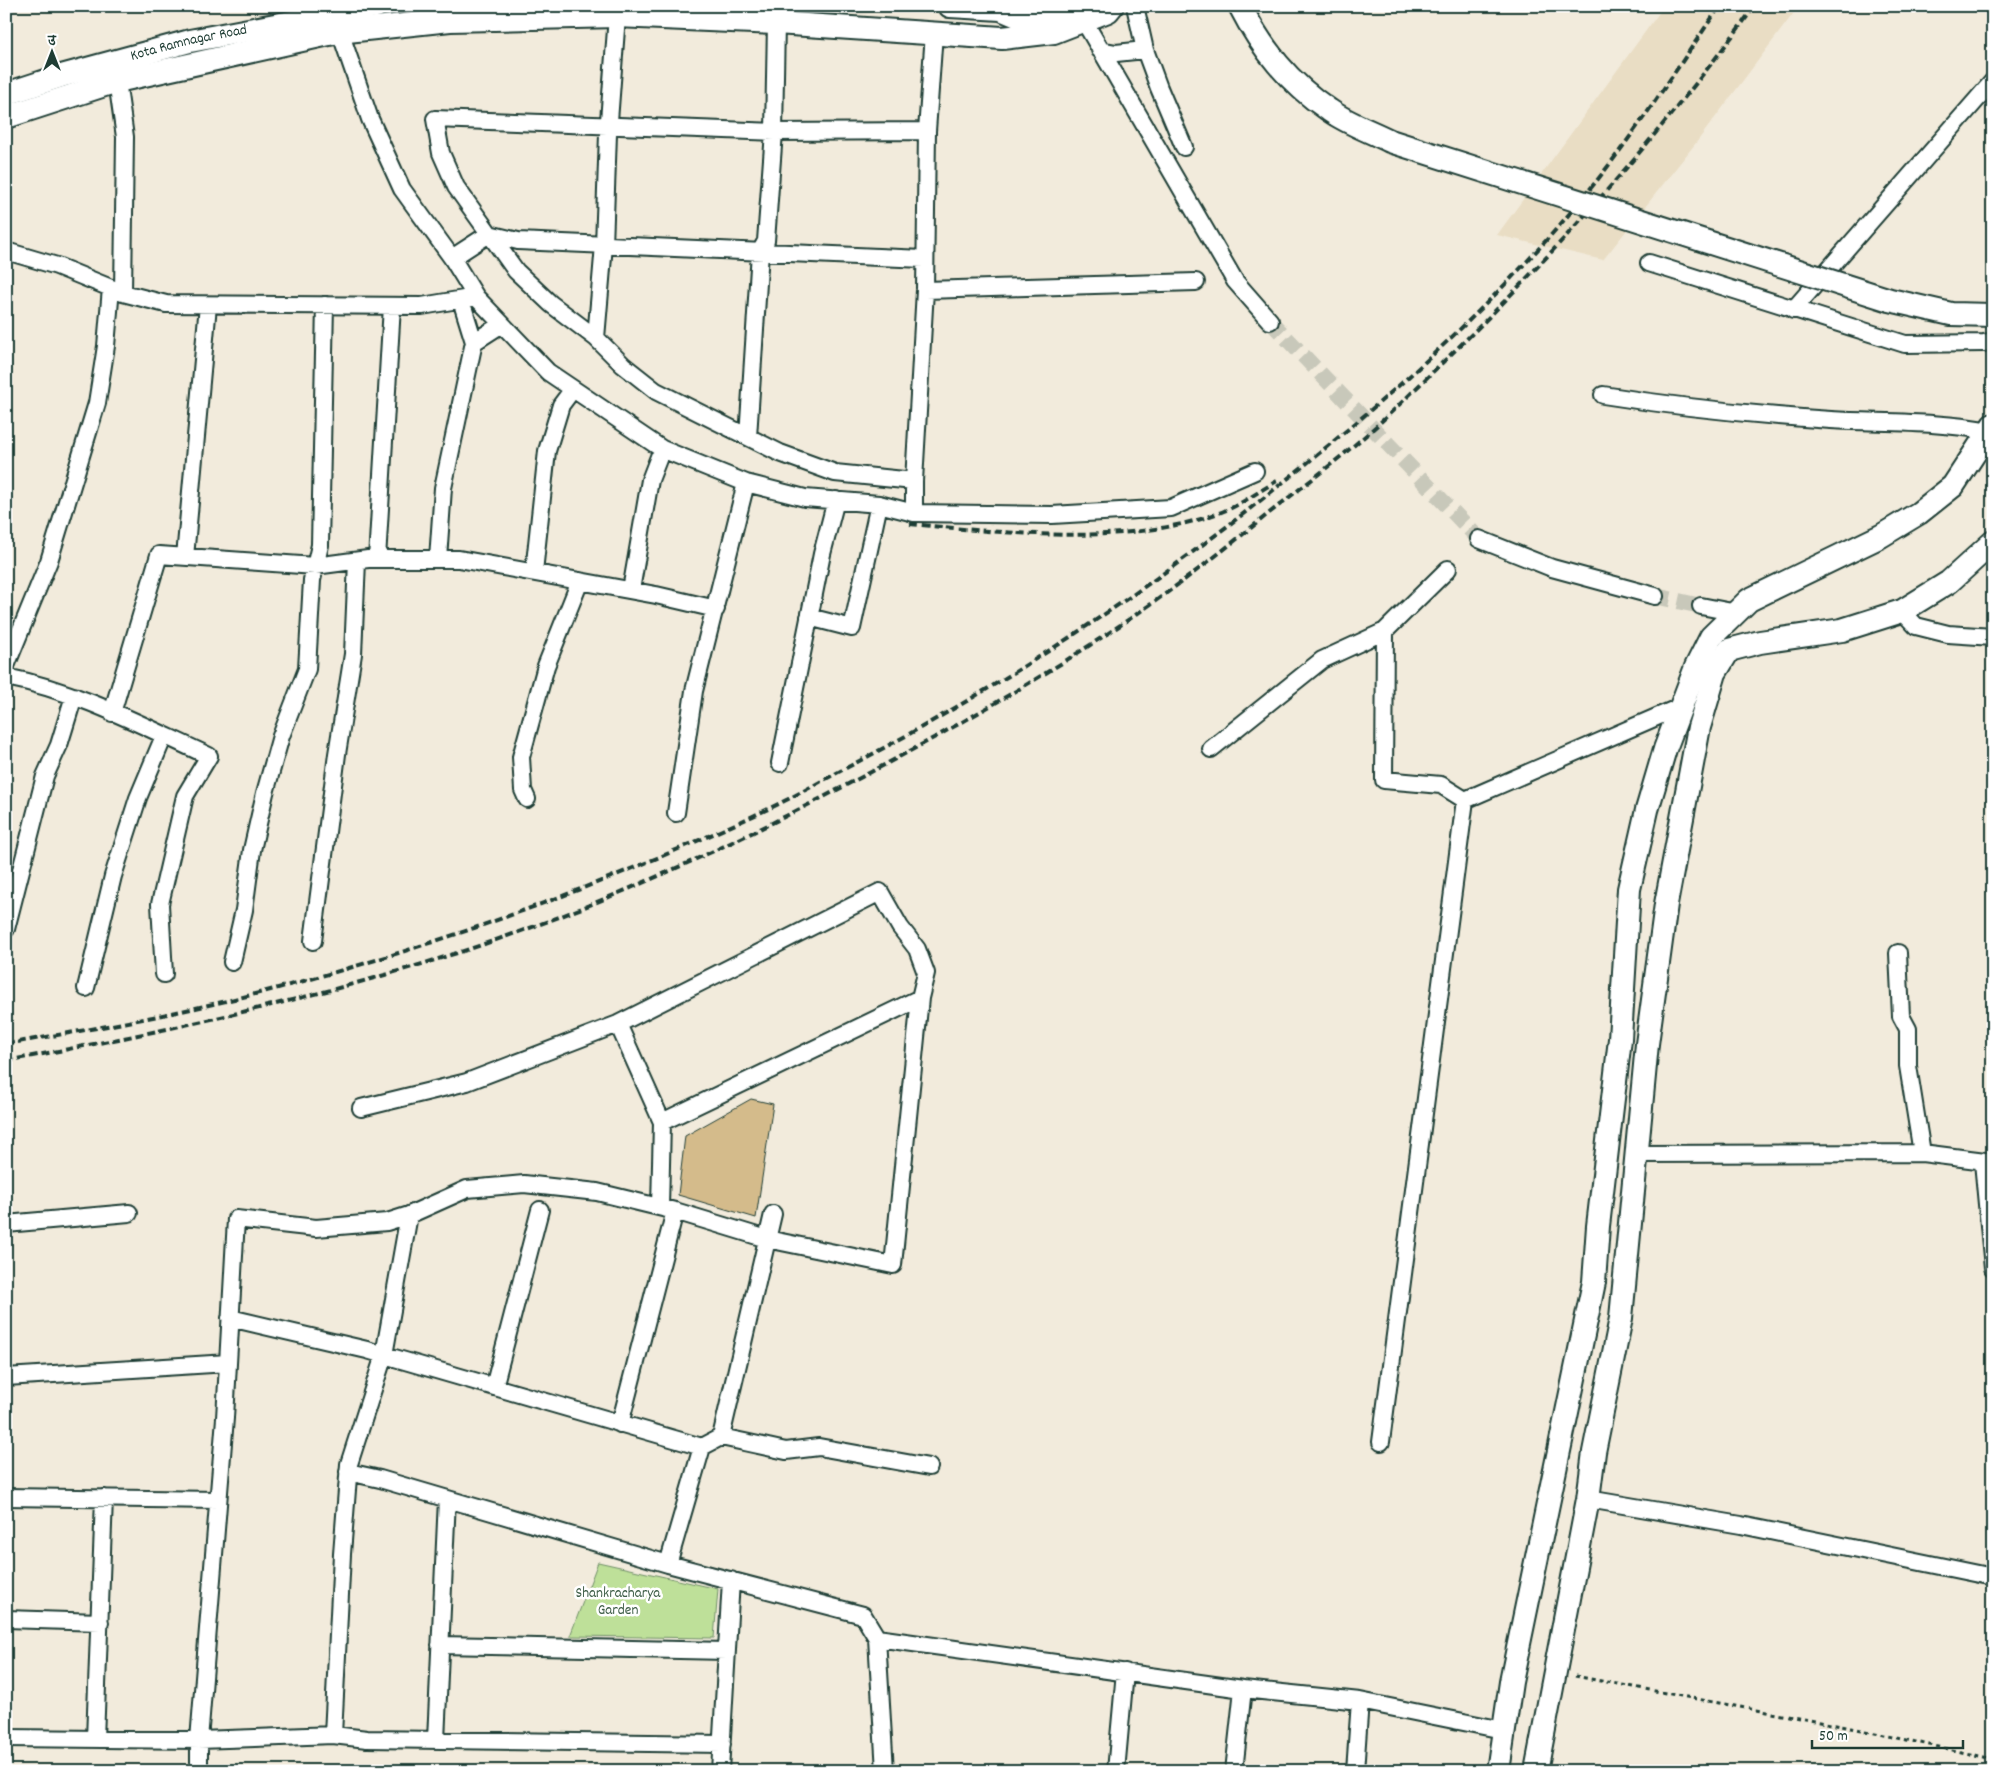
<svg xmlns="http://www.w3.org/2000/svg" width="1999" height="1777" viewBox="0 0 1999 1777" font-family="Dekko,'Playpen Sans Deva',sans-serif">
	<style>
		.built { fill: #e9ddc4 }
		.green { fill: #bee099; stroke: #6e8e66 }
		.building { fill: #d4bb8b; stroke: #1f3d34 }
		.lines { fill: none; stroke-linecap: round; stroke-linejoin: round }
		.street-tunnel { stroke: #c8c8ba; stroke-width: 16; stroke-dasharray: 16 8; stroke-linecap: butt }
		.street-casing { stroke: #1f3d34; stroke-width: 20 }
		.secondary-casing { stroke: #1f3d34; stroke-width: 26 }
		.path { stroke: #1f3d34; stroke-width: 3; stroke-dasharray: 4 4; stroke-linecap: butt }
		.street { stroke: #fff; stroke-width: 16 }
		.secondary { stroke: #fff; stroke-width: 22 }
		.rail { stroke: #1f3d34; stroke-width: 4; stroke-dasharray: 8 4; stroke-linecap: butt }
		.secondary-bridge-casing { stroke: #1f3d34; stroke-width: 26; stroke-linecap: butt }
		.secondary-bridge { stroke: #fff; stroke-width: 22 }
		.labels { text-anchor: middle; dominant-baseline: central; stroke-width: 5; stroke-linejoin: round; paint-order: stroke }
		.street-label { font-size: 15px; fill: #1f3d34; stroke: #fff }
		.park-label { font-size: 15px; fill: #3f5e48; stroke: #fff }
	</style>
	<rect width="100%" height="100%" fill="#f2ebdc"/>
	<filter id="ink" filterUnits="userSpaceOnUse"><feTurbulence type="fractalNoise" baseFrequency=".02" numOctaves="2"/><feDisplacementMap in="SourceGraphic" scale="10" xChannelSelector="R" yChannelSelector="G"/><feConvolveMatrix kernelMatrix="1 2 1 2 8 2 1 2 1" color-interpolation-filters="sRGB"/></filter>
	<g filter="url(#ink)">
		<path class="built" d="M1664 6H1799L1699 139 1603 260 1497 235Z"/>
		<path class="green" d="M598 1562 718 1589 714 1638 570 1636Z"/>
		<path class="building" d="M751 1099 773 1104 756 1218 678 1195 685 1136Z"/>
		<g class="lines">
			<path class="street-tunnel" d="M1270 321 1479 539
				M1655 596 1701 606"/>
			<defs>
				<path id="street" d="M1034 6 1051 14 1084 21 1235 281 1270 321
					M1135 6 1145 50 1159 88 1184 147
					M337 23 370 119 402 189 452 258 476 297 548 372 662 449 746 483 805 498 879 504 914 513 1052 515 1171 508 1255 471
					M1100 50 1116 53 1145 50
					M117 81 125 137 123 293
					M6 251 57 266 123 293 166 304 422 306 476 297
					M452 258 489 234 518 241 923 259
					M1649 263 1905 344 1984 343 1993 341
					M925 290 1196 282
					M1793 310 1993 81
					M596 338 604 245 608 134 617 16
					M474 342 502 324
					M1603 395C1678 407 1755 415 1831 420 1884 423 1938 421 1990 431
					M748 437 760 252 766 241 774 132 776 23
					M914 481 835 473 780 453 656 391 623 365 596 338 551 304 516 271 456 187 441 153 435 119 774 132 927 131
					M914 513V481L925 290 927 131 934 33
					M1479 539 1552 568 1655 596
					M185 557 208 305
					M377 559 392 306
					M438 559 443 488 474 342 461 300
					M534 572 547 451 561 405 573 389
					M631 590 650 480 662 449
					M1701 606 1737 613
					M1902 611 1916 626 1948 634 1993 637
					M809 617 852 628 879 504
					M1385 631 1384 780 1441 785 1465 800 1682 706
					M6 666 49 561 97 403 106 346 111 288
					M6 677C78 691 143 726 209 756L185 796 160 904 164 974
					M112 713 159 555 315 566 368 559H459L656 595 716 609
					M1211 749 1322 660 1385 631 1448 569
					M780 763 822 554 836 500
					M527 799 523 790 521 757 546 666 580 581
					M676 813 694 691 746 483
					M6 929 45 776 59 745 74 696
					M313 941 337 754 353 654 357 561
					M1898 953 1901 1016 1908 1029V1066L1922 1153
					M232 962 244 910 252 850 265 793 281 736 307 669 312 580 320 545 325 305
					M86 988 113 876 138 798 164 736
					M618 1024 662 1122
					M361 1108 467 1082 618 1024 880 892 900 927 917 949 926 973 920 998
					M1636 1154 1922 1153 1993 1162
					M1983 1162 1993 1268
					M6 1224 129 1213
					M230 1318 367 1350 702 1447 721 1437 773 1214
					M6 1377 228 1363
					M494 1387 540 1210
					M620 1424 675 1211
					M721 1437 786 1451 819 1447 929 1467
					M1381 1442 1465 800
					M348 1472 380 1479 668 1564 863 1615 877 1638 1243 1689 1234 1771
					M6 1497 218 1500
					M1588 1499 1741 1525 1993 1577
					M668 1564 702 1447
					M6 1619 100 1622
					M877 1638 885 1771
					M440 1645 727 1651
					M1243 1689 1360 1701 1503 1730
					M333 1735 342 1554 349 1464 384 1355 409 1215
					M6 1738 199 1740 333 1735 367 1739 722 1744
					M95 1739 104 1498
					M436 1740 447 1499
					M199 1771V1740L225 1418 236 1219 316 1228 387 1222 409 1215 467 1189 524 1184 597 1192 675 1211 767 1239 893 1265 920 998 662 1122 660 1207
					M720 1771 731 1580
					M1116 1771 1125 1672
					M1355 1771 1360 1701"/>
				<g id="secondary">
					<path d="M950 6 1001 9 1053 31"/>
					<path id="s1" d="M6 94 61 76 190 41 376 6"/>
					<path d="M6 117 117 81 338 32 450 20 617 16 776 23 1002 38 1054 32 1108 11 1112 6"/>
					<path d="M1498 1771 1511 1682 1594 1282 1598 1226 1620 1039 1629 889 1647 810 1665 749 1696 667 1711 637 1749 600 1881 536 1919 513 1953 486 1993 425"/>
					<path d="M1536 1771 1588 1499 1594 1452 1621 1318 1647 1044 1666 904 1699 727 1715 673 1729 650 1760 642 1842 630 1902 611 1949 582 1993 542"/>
				</g>
			</defs>
			<use href="#street" class="street-casing"/>
			<use href="#secondary" class="secondary-casing"/>
			<path class="path" d="M1575 1676 1857 1729 1993 1759"/>
			<use href="#street" class="street"/>
			<use href="#secondary" class="secondary"/>
			<path class="rail" d="M910 524C1008 533 1130 548 1224 511 1242 504 1259 491 1277 481
				M6 1044C105 1027 204 1009 300 982 460 938 615 880 766 810 794 797 821 781 848 767 1001 687 1147 592 1281 484 1389 398 1493 306 1581 200 1632 139 1675 71 1720 6
				M6 1061C160 1032 308 1001 457 953 600 907 738 843 871 772 955 727 1037 681 1116 628 1169 593 1219 554 1268 514 1298 490 1329 467 1358 442 1388 417 1415 389 1443 362 1557 253 1661 133 1755 6"/>
			<defs>
				<path id="secondary-bridge" d="M1240 6C1262 49 1289 83 1329 110 1347 123 1370 131 1390 141L1890 300 1951 314 1993 315"/>
			</defs>
			<use href="#secondary-bridge" class="secondary-bridge-casing"/>
			<use href="#secondary-bridge" class="secondary-bridge"/>
		</g>
	</g>
	<g class="labels">
		<g class="street-label">
			<text stroke="none"><textPath href="#s1" startOffset="190">Kota Ramnagar Road</textPath></text>
		</g>
		<g class="park-label">
			<text x="618" y="1594">Shankracharya<tspan x="618" dy="17">Garden</tspan></text>
		</g>
	</g>
	<rect width="1999" height="1777" fill="none" stroke="#fff" stroke-width="25"/>
	<rect x="12" y="12" width="1974" height="1752" fill="none" stroke="#1f3d34" stroke-width="2" filter="url(#ink)"/>
	<g transform="translate(52 52)" stroke="#ffffff" stroke-width="4" paint-order="stroke">
	<path d="M0-4L9 19L0 12L-9 19Z" fill="#1f3d34"/>
	<text y="-8" font-size="14" font-weight="bold" text-anchor="middle" fill="#1f3d34">उ</text>
	</g>
	<path d="M1812 1740v8h151v-8" fill="none" stroke="#1f3d34" stroke-width="2.5"/>
	<text x="1819" y="1740" font-size="15" fill="#1f3d34" stroke="#ffffff" stroke-width="4" paint-order="stroke">50 m</text>
</svg>
